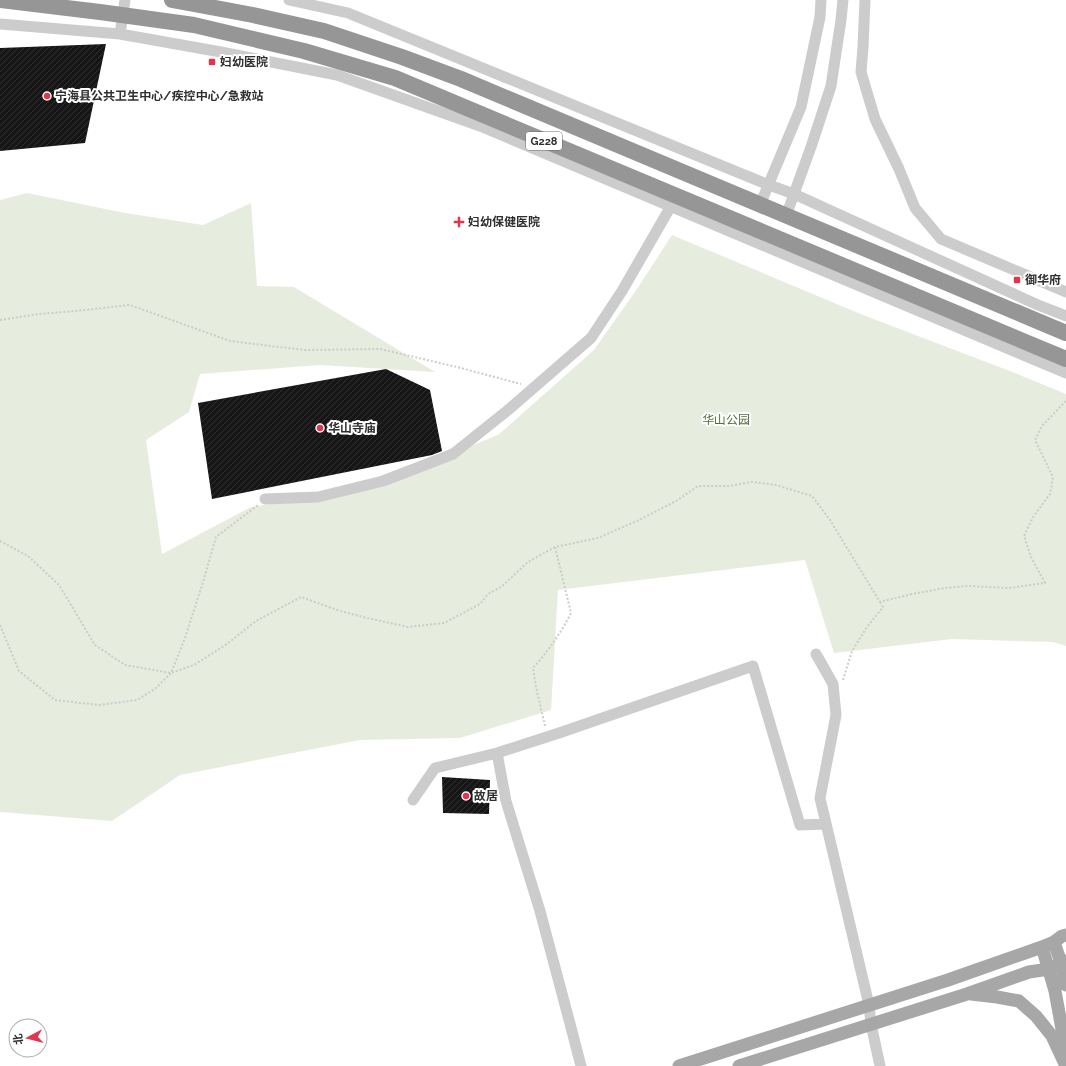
<svg xmlns="http://www.w3.org/2000/svg" width="1066" height="1066" viewBox="0 0 1066 1066" font-family="Raleway,'Noto Sans SC',sans-serif">
	<style>
		.park { fill: #e6ecde }
		.building { fill: url(#building-hatch) }
		.lines { fill: none; stroke-linecap: round; stroke-linejoin: round }
		.path { stroke: #ccc; stroke-width: 2; stroke-dasharray: 2 2; stroke-linecap: butt }
		.minor { stroke: #ccc; stroke-width: 11 }
		.major { stroke: #a7a7a7; stroke-width: 13 }
		.highway { stroke: #969696; stroke-width: 16 }
		.poi-dot { fill: #e3354e; stroke: #fff; stroke-width: 1.5 }
		.labels { text-anchor: middle; dominant-baseline: central; stroke-width: 4; stroke-linejoin: round; paint-order: stroke }
		.shield { fill: #fff; stroke: #6d6d6d; stroke-width: 1 }
		.shield-label { font-size: 11px; font-weight: bold; fill: #2f2f2f }
		.poi-label { font-size: 12px; font-weight: bold; fill: #2f2f2f; stroke: #fff; text-anchor: start }
		.park-label { font-size: 12px; fill: #566b3d; stroke: #fff }
	</style>
	<defs>
		<pattern id="building-hatch" width="6" height="6" patternUnits="userSpaceOnUse"><rect width="6" height="6" fill="#161616"/><path d="M-1 1l2-2M0 6l6-6M5 7l2-2" fill="none" stroke="#303030"/></pattern>
	</defs>
	<rect width="100%" height="100%" fill="#fff"/>
	<path class="park" d="M27 193 125 213 203 225 251 203 257 286 294 287 435 372 320 365 200 374 189 412 146 440 162 554 251 507 361 490 498 435 594 350 637 289 672 235 863 315 1015 373 1066 394V646L1053 642 952 639 834 653 805 560 558 590 551 710 460 738 360 740 180 775 112 821 0 812V200Z"/>
	<path class="building" d="M106 44 85 143 0 151V48Z
		M386 369 430 390 442 451 432 455 212 499 198 403Z
		M442 777 490 780 489 814 443 813Z"/>
	<g class="lines">
		<path class="path" d="M0 320 39 314 75 311 130 305 230 341 304 350 380 349 457 367 521 384
			M0 541 28 556 59 585 95 645 125 665 171 673 194 665 227 644 256 621 301 597 337 610 363 617 408 627 444 623 480 604 488 594 501 587 528 562 555 547 598 538 639 520 676 501 698 486H729L752 482 776 485 812 496 830 520 880 602 912 594 945 588 968 586 1009 588 1045 583 1031 557 1024 536 1033 517 1050 494 1053 477 1035 440 1042 426 1066 401
			M0 625 19 671 55 700 99 705 137 700 155 689 171 673 185 638 203 582 216 537 258 505
			M843 680 852 651 867 627 883 607 880 602
			M545 726 536 687 533 668C548 651 561 633 571 613L555 547"/>
		<path class="minor" d="M289 0 348 13 769 185 794 194 1038 305 1066 316
			M865 0 863 47 861 72 875 119 899 169 915 208 941 239 1066 292
			M0 24 120 34 221 52 337 75 480 126 1066 373
			M120 34 125 0
			M760 205 801 107 820 17 821 0
			M786 216 811 147 831 86 841 20 843 0
			M265 499 318 497 383 481 453 454 508 410 591 338 622 291 671 206
			M816 654 833 684 836 715 820 798 869 1005 871 1024 880 1066
			M497 753 506 801 540 911 573 1035 581 1066
			M413 800 435 768 497 753 562 732 753 666 800 825 826 824"/>
		<path class="major" d="M1054 942 1061 963 1066 985
			M1042 947 1055 991 1066 1051
			M971 994 997 997 1019 1001 1036 1016 1052 1036 1066 1066
			M679 1066 948 980 1042 947 1054 942 1062 936 1066 935
			M739 1066 967 994 1029 972 1049 969 1066 961"/>
		<path class="highway" d="M0 0 100 12 194 25 304 51 395 78 1066 359
			M172 0 253 15 324 31 402 57 461 79 1066 333"/>
	</g>
	<g class="poi-dot">
		<rect x="208" y="58" width="8" height="8" rx="2"/>
		<circle cx="47" cy="96" r="4"/>
		<path d="M457 216h4v4h4v4h-4v4h-4v-4h-4v-4h4z"/>
		<rect x="1013" y="276" width="8" height="8" rx="2"/>
		<circle cx="320" cy="428" r="4"/>
		<circle cx="466" cy="796" r="4"/>
	</g>
	<g class="labels">
		<rect class="shield" x="526" y="132" width="36" height="18" rx="3"/>
		<g class="shield-label">
			<text x="544" y="141">G228</text>
		</g>
		<g class="poi-label">
			<text x="220" y="62">妇幼医院</text>
			<text x="55" y="96">宁海县公共卫生中心/疾控中心/急救站</text>
			<text x="468" y="222">妇幼保健医院</text>
			<text x="1025" y="280">御华府</text>
			<text x="328" y="428">华山寺庙</text>
			<text x="474" y="796">故居</text>
		</g>
		<g class="park-label">
			<text x="726" y="420">华山公园</text>
		</g>
	</g>
	<g transform="translate(28 1038) rotate(263)"><circle r="19" fill="#ffffff" stroke="#acacac"/>
	<path d="M0-3L7 15L0 10L-7 15Z" fill="#e3354e"/>
	<text y="-6" font-size="11" font-weight="bold" text-anchor="middle" fill="#2f2f2f">北</text>
	</g>
</svg>
